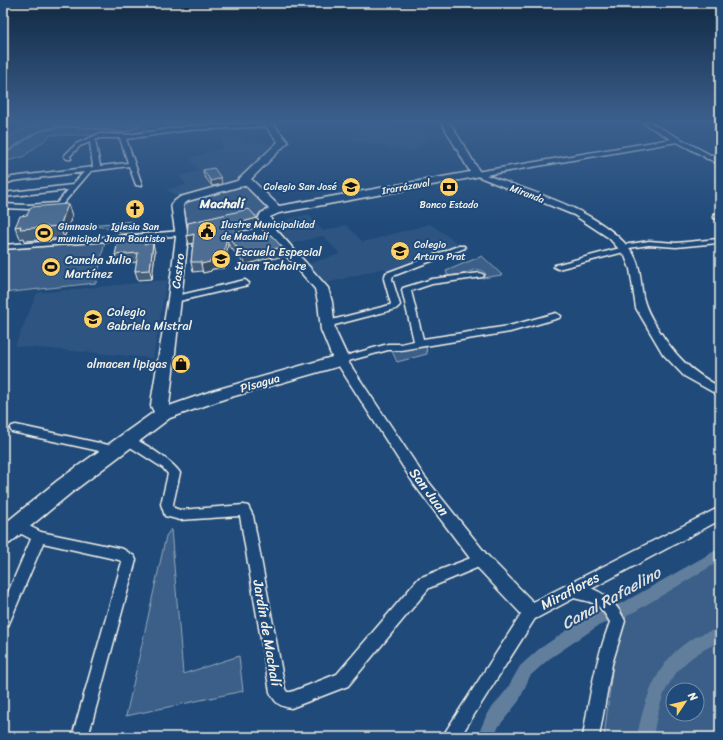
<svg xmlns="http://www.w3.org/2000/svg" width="723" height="740" viewBox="0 0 723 740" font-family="Sriracha,sans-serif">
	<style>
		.built { fill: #2d5581 }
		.green { fill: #3a5f88; stroke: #97a8b8; fill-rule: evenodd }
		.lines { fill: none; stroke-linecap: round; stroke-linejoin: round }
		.stream { stroke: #9cacbb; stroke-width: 2 }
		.canal { fill: #627e9d; fill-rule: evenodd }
		.minor-casing { stroke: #f4f1e8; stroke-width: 3 }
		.tertiary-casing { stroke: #f4f1e8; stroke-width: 3 }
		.primary-casing { stroke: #f4f1e8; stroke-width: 3 }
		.minor { fill: #1f4a7a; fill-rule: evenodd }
		.tertiary { fill: #1f4a7a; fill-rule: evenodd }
		.primary { fill: #1f4a7a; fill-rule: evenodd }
		.wall { fill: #425f7e; stroke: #f4f1e8 }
		.shaded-wall { fill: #364d66; stroke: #f4f1e8 }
		.building { fill: #4d6e92; stroke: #f4f1e8 }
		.labels { text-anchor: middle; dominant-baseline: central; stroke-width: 4; stroke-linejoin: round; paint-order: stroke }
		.far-poi-label { font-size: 10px; fill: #f4f1e8; stroke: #1f4a7a; text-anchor: start }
		.far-street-label { font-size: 10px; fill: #f4f1e8; stroke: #1f4a7a }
		.poi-label { font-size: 12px; fill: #f4f1e8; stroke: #1f4a7a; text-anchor: start }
		.street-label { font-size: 12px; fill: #f4f1e8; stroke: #1f4a7a }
		.far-district-label { font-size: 13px; font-weight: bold; fill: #f4f1e8; stroke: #1f4a7a }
		.near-street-label { font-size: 14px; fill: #f4f1e8; stroke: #1f4a7a }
		.near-water-label { font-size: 16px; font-style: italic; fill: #dee0dd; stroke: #1f4a7a }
	</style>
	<rect width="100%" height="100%" fill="#1f4a7a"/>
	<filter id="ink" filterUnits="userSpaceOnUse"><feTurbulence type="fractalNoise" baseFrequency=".025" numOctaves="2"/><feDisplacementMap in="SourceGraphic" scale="8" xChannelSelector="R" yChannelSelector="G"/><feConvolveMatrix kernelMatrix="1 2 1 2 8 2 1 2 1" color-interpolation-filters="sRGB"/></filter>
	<g filter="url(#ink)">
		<path class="built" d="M366 124 431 132 445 131 448 135 427 137 415 152 350 140Z
			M222 138H242L243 142 276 143 242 181 180 199 166 189 186 185 179 176 199 171 190 158 222 148Z
			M308 214 323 231 346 225 363 242 430 224 462 246 388 272 384 268 327 283 308 264 340 254 323 236 291 244 274 223Z
			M167 280 153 358 15 346 37 293Z"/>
		<path class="green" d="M50 123H79L122 128 135 123H153L142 131 128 135H51L23 157 3 162C3 157 2 150 4 146 11 128 34 126 50 123Z
			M240 186 249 188 268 206 259 215 187 231 181 203Z
			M133 221 132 233 121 234 117 230 90 225Z
			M105 241 96 283 3 293V250Z
			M482 256 502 275 482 278 486 274C478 266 474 271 465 273 460 275 453 275 448 276L446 271Z
			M426 345 427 354 397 362 392 351H401Z
			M171 529 183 674 239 656 243 691 126 716 166 536Z
			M720 553V737H604L614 654 629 607ZM673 690H697V714H673Z"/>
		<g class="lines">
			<path class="stream" d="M3 154C19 146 30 132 48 129 63 126 76 126 91 128 115 130 121 139 143 123"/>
			<path class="canal" d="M720 548V561L634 612 598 626 549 659 530 676 519 701 499 726 494 737H477L487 714 507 689 520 666 539 649 588 616 624 602Z
				M720 628V642C674 661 661 689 653 737H637C644 700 658 657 694 638 702 633 711 631 720 628Z"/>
			<defs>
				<path id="minor" d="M269 123 271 124V126L189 130 126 139 142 185 141 186 136 185 129 166 91 171 61 206 28 209 3 208V204L28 205 57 203 68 190 3 197V193L72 185 84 172 13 181 3 185V181L12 177 93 167 90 142 80 146 70 156 71 159H67L64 156 76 144 99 134 128 135 189 126ZM100 138H120L128 163 100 166 95 140Z
					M720 153V157L707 159 704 157Z
					M714 214 720 215V220L714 218Z
					M182 231H185V235L3 249V245Z
					M718 239H720V243H718L676 247 649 245 629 248 628 251 558 269 554 267 555 265 620 248V245H623L649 241 676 243Z
					M458 246H464L465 248 393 276 392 279 400 305 396 309 327 327 322 324 324 322 390 305 391 304 384 279 386 273Z
					M480 273 484 275 483 277 432 284 411 291 423 339 509 326 556 313 561 316 559 318 510 332 401 350H388L341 363 336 360 338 358 388 344H401L414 341 402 290 403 288 432 279Z
					M245 280 249 283 248 285 175 302 171 299 172 297Z
					M16 425 113 446 117 447 119 450 117 453 113 454 12 432 10 429 12 426Z
					M128 436C140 440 174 462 180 473L173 504 174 508 180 510 244 505 248 506 253 516 285 689 287 692H291L337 674 419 578 481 554 486 556 488 560 486 564 429 588 348 686 291 708C279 706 275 703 270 692L240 516 180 520 165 516 161 504 168 474 163 468 124 443 122 440 124 437Z
					M17 520 41 532 123 549 134 556 136 560 88 737H72L122 562 119 560 43 543 8 626 3 628V604L31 539 12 529 11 525 12 521Z
					M573 584C597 587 615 598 625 621L612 664 599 737H583C589 698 596 659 610 622 596 597 590 604 568 596L566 591 568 586Z
					M531 605 536 607 538 612 536 617 460 737H442L526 607Z"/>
				<path id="tertiary" d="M643 123H651L720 160V165L677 142 486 175C532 192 597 209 630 249 641 263 640 280 643 297 646 309 651 318 657 327 675 356 690 371 720 387V396L684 376 663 354 636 308 630 269 625 256 609 238 574 215 472 174 476 172 671 139Z
					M341 356 345 357 424 476 487 555 533 602 720 507V520L537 618 531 620 525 618 475 565 414 484 335 360Z"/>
				<path id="primary" d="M266 123H274V125L288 142 251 179 279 206 470 172 442 123H450L481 174 476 177 279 213 270 217 275 228 328 288 332 302 335 330 349 360 347 364 224 399 170 418 71 493 10 543 3 546V525L57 481 154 412 151 406 152 397 168 299 176 237 171 204 180 197 237 181 278 142 265 125ZM245 185 269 209 261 213 258 219 264 230 315 289 318 302 321 330 332 357 212 391 169 406 188 237 183 205 188 201Z"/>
			</defs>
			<use href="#minor" class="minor-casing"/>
			<use href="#tertiary" class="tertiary-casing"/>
			<use href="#primary" class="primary-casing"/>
			<use href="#minor" class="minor"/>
			<use href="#tertiary" class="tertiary"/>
			<use href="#primary" class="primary"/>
		</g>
		<path class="wall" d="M203 170 222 184 212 186 204 176Z
			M68 204 72 216 64 238 25 241 24 238 20 239 15 227 27 215Z
			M258 227 237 233 243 242 282 247 283 256 272 259 271 257 245 265 228 244 224 268 212 269 211 271 203 273 202 271 193 272 191 262 193 243 189 244Z
			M138 235 139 238 147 243 155 252 152 279 138 280 135 271 137 262 118 264 115 255Z"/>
		<path class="shaded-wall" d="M221 178 222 184 212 186 211 181Z
			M68 204 72 216 64 238 60 226Z
			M257 218 258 227 232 234 231 225Z
			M194 234 196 243 189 244 187 236Z
			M227 235 228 244 224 268 212 269 211 271 203 273 201 264 210 260Z
			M145 237 147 246 144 244Z
			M153 243 155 252 152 279 150 270Z
			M282 247 283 256 272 259 271 250Z
			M270 248 271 257 245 265 244 256Z"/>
		<path class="building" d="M214 168 221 178 211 181 203 170Z
			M68 204 60 226 20 229 21 226 15 227 20 216 27 215 31 207Z
			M249 209 257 218 231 225 243 242 271 235 282 247 271 250 270 248 244 256 227 235 223 259 210 260V262L201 264V262H191L194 234 187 236 188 223Z
			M138 235V238L145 237 144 244 153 243 150 270 135 271 138 253 115 255 119 236Z"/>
	</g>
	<linearGradient id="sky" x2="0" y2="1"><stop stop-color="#112943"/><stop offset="0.54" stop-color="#3c608d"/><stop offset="1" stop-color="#3c608d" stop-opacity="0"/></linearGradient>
	<rect width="723" height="226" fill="url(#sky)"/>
	<defs>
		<symbol id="school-disc" viewBox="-11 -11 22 22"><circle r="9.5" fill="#ffd166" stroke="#1f4a7a"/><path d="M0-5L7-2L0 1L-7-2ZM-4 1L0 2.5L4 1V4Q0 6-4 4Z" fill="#111"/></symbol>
		<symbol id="bank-disc" viewBox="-11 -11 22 22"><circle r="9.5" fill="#ffd166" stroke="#1f4a7a"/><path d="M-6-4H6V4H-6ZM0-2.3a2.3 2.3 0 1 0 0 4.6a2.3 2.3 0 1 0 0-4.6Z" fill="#111"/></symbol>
		<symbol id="church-disc" viewBox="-11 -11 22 22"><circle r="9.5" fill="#ffd166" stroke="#1f4a7a"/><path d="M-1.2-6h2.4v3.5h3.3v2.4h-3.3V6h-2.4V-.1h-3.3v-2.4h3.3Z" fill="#111"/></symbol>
		<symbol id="civic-disc" viewBox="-11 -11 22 22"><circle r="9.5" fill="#ffd166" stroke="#1f4a7a"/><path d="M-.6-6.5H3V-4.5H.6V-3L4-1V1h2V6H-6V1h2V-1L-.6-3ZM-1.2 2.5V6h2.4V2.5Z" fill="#111"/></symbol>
		<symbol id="stadium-disc" viewBox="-11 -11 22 22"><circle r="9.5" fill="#ffd166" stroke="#1f4a7a"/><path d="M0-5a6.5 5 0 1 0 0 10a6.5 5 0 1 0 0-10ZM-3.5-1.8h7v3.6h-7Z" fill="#111"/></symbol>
		<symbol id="shop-disc" viewBox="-11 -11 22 22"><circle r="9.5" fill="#ffd166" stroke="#1f4a7a"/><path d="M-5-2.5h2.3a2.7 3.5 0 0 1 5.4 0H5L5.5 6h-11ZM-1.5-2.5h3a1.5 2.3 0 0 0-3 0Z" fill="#111"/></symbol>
	</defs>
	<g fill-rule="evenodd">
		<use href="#school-disc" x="340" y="176" width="22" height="22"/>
		<use href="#bank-disc" x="438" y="176" width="22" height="22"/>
		<use href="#church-disc" x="124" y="198" width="22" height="22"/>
		<use href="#civic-disc" x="196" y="220" width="22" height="22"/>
		<use href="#stadium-disc" x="33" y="222" width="22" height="22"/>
		<use href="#school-disc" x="389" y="240" width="22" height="22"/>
		<use href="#school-disc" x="210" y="248" width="22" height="22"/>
		<use href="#stadium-disc" x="40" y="256" width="22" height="22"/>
		<use href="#school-disc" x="82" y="308" width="22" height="22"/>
		<use href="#shop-disc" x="170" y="353" width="22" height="22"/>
	</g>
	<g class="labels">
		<g class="far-poi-label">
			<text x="337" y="187" text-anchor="end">Colegio San José</text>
			<text x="449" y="205" text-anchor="middle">Banco Estado</text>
			<text x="221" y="225">Ilustre Municipalidad<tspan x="221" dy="12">de Machalí</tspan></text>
			<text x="58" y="227">Gimnasio<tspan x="58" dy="12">municipal</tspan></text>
			<text x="135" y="227" text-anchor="middle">Iglesia San<tspan x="135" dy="12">Juan Bautista</tspan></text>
			<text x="414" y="245">Colegio<tspan x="414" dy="12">Arturo Prat</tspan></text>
		</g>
		<g class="far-street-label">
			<text transform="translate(406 187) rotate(-10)">Irarrázaval</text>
			<text transform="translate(527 194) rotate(21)">Miranda</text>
		</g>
		<g class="poi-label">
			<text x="235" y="252">Escuela Especial<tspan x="235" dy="14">Juan Tachoire</tspan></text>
			<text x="65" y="260">Cancha Julio<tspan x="65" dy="14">Martínez</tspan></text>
			<text x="107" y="312">Colegio<tspan x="107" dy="14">Gabriela Mistral</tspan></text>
			<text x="167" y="364" text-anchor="end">almacen lipigas</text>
		</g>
		<g class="street-label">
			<text transform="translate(178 271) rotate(-83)">Castro</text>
			<text transform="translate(260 383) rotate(-16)">Pisagua</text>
		</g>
		<g class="far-district-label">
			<text x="222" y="203">Machalí</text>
		</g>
		<g class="near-street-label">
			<text transform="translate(429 492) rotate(53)">San Juan</text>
			<text transform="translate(570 591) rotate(-28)">Miraflores</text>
			<text transform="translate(267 633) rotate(80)">Jardín de Machalí</text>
		</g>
		<g class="near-water-label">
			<text transform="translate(611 598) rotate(-29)">Canal Rafaelino</text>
		</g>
	</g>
	<rect width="723" height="740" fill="none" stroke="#1f4a7a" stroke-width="16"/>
	<rect x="8" y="8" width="707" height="724" fill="none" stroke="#f4f1e8" stroke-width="1.5" filter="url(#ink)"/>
	<g transform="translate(685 702) rotate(55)"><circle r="19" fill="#1f4a7a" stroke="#748da6"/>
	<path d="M0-3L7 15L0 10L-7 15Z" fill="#ffd166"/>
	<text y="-6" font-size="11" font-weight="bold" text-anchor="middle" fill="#f4f1e8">N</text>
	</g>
</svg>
